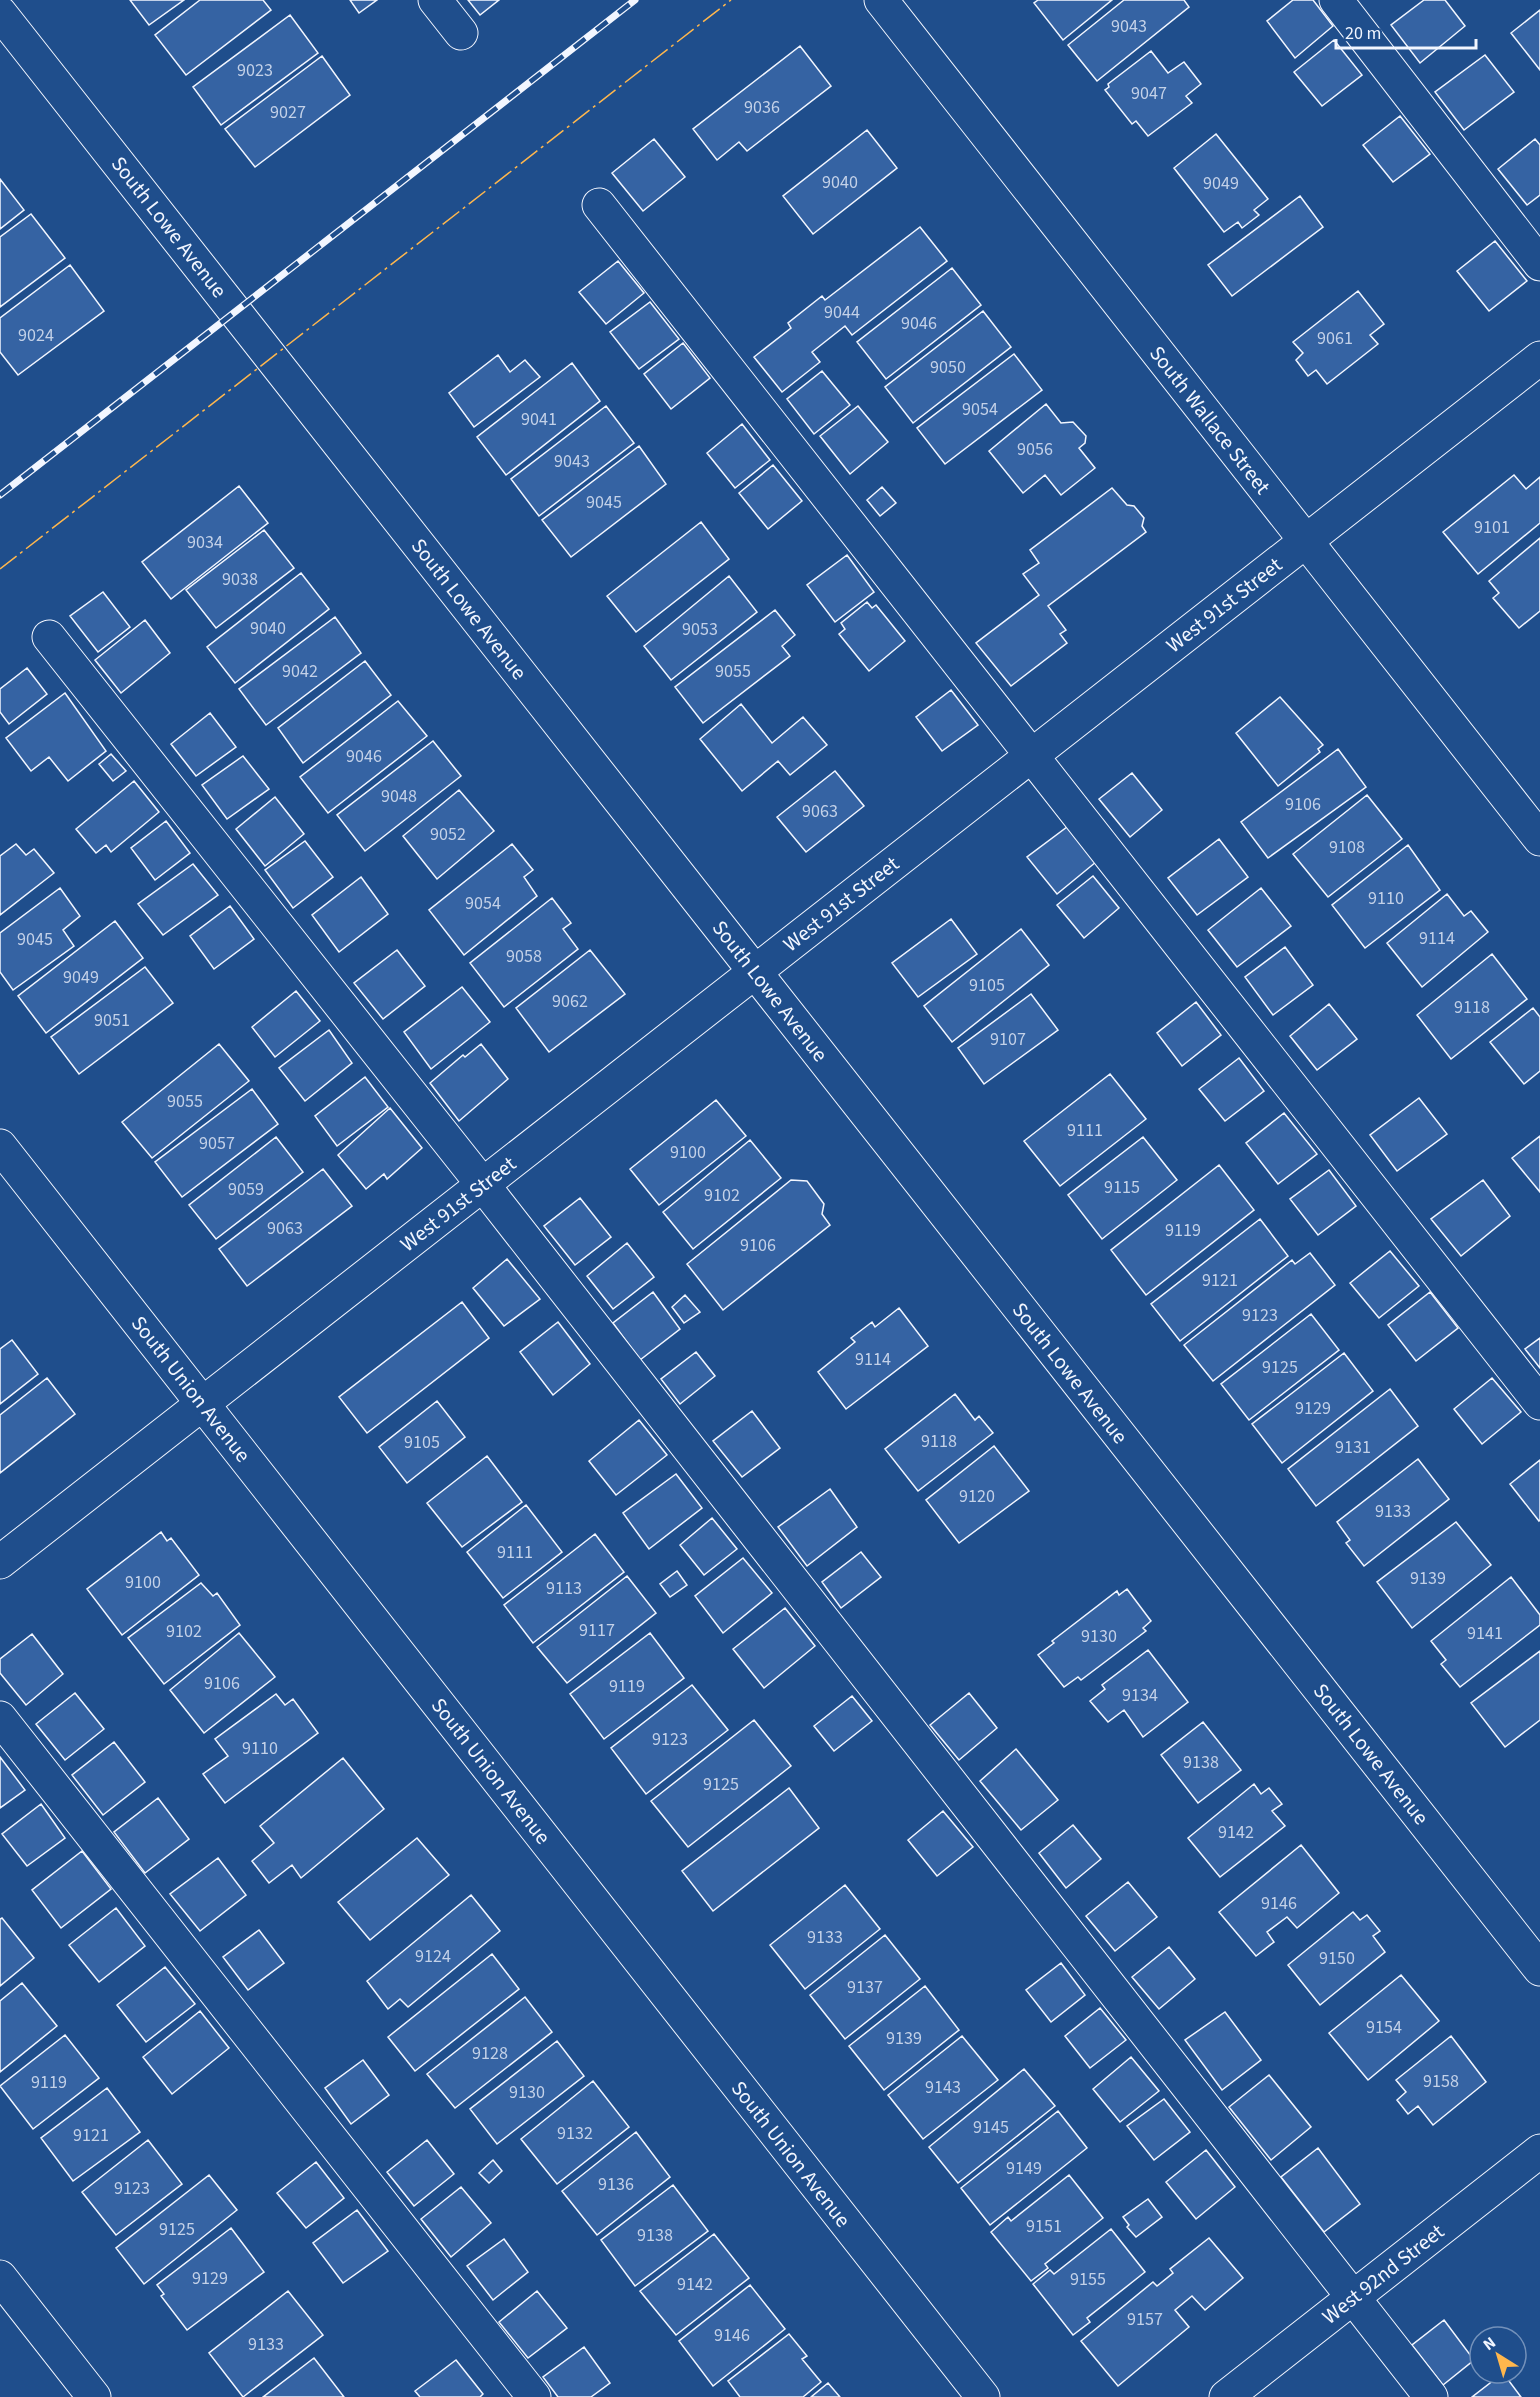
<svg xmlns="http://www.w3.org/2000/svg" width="1540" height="2397" viewBox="0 0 1540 2397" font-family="'Source Sans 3',sans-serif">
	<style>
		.building { fill: #3563a3; stroke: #f2f6ff; stroke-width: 1.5 }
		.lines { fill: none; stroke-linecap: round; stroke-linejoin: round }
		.minor-casing { stroke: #f2f6ff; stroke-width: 35 }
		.minor { stroke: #1f4e8c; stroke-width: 33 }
		.rail-casing { stroke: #f2f6ff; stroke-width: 7 }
		.rail { stroke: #1f4e8c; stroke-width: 4.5; stroke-dasharray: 14; stroke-linecap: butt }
		.power { stroke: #ffb74d; stroke-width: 1.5; stroke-dasharray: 21 4.5 3 4.5; stroke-linecap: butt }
		.labels { text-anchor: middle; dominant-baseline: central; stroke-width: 4.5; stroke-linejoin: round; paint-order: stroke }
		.number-label { font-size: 18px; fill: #c3d1e8 }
		.street-label { font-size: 21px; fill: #f2f6ff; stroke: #1f4e8c }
	</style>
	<rect width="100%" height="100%" fill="#1f4e8c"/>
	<path class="building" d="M130 0H184L149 25Z
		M200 0H263L271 10 186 75 155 35Z
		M350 0H377L359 13Z
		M468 0H499L480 15Z
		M1038 0H1112L1063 40 1034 3Z
		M1124 0H1184L1189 7 1097 81 1068 45Z
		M1293 0H1313L1333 26 1295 58 1267 21Z
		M1424 0H1445L1465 26 1420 63 1391 25Z
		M1540 10V70L1511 33Z
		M290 15 318 53 221 125 193 87Z
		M1334 40 1362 75 1322 106 1294 72Z
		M800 46 831 86 747 151 739 142 717 160 693 129Z
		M1151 51 1168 73 1184 62 1201 84 1186 96 1192 103 1148 136 1136 121 1132 124 1105 90 1109 87 1108 84Z
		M1485 55 1514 92 1464 130 1435 92Z
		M322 56 350 95 255 167 225 129Z
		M1400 116 1430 154 1393 182 1363 145Z
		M867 130 897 168 813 234 783 196Z
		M1216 134 1268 199 1254 210 1259 215 1242 228 1238 222 1224 232 1174 168Z
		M654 139 685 177 643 211 612 173Z
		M1535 139 1540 145V195L1527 205 1498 169Z
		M0 179 24 210 0 229Z
		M1300 196 1323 227 1232 296 1208 265Z
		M31 214 65 258 0 307V237Z
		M920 227 947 261 852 335 845 326 812 352 820 362 782 392 754 357 791 328 788 323 822 296 825 300Z
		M1495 241 1527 281 1489 311 1457 271Z
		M618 261 644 293 606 324 579 292Z
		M70 265 104 311 18 375 0 352V318Z
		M952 268 981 305 886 379 857 342Z
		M1358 291 1384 324 1370 335 1378 344 1327 384 1316 370 1308 376 1296 360 1303 353 1293 342Z
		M650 302 679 339 639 369 610 332Z
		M983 311 1011 347 913 423 885 387Z
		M683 343 710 378 671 409 644 374Z
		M1014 354 1042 390 945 464 917 428Z
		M498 355 510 372 525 360 540 377 474 427 449 393Z
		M572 363 600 401 506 475 477 437Z
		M822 371 850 405 814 434 787 399Z
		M1046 404 1061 423 1073 422 1086 436 1085 443 1079 448 1095 468 1061 495 1045 475 1023 493 989 451Z
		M606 406 634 443 539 516 511 479Z
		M858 406 888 442 850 474 820 436Z
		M742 424 770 460 735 488 707 453Z
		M639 446 666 484 571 557 542 520Z
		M773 465 802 501 768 529 739 493Z
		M1514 475 1526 489 1540 477V523L1478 574 1443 532Z
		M239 486 268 523 171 599 142 562Z
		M882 487 896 503 880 516 867 500Z
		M1112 488 1127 505 1134 506 1144 518 1142 526 1146 532 1048 606 1066 630 1060 634 1067 643 1011 686 976 643 1039 595 1023 574 1039 563 1030 550Z
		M701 522 729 559 636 632 607 596Z
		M264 530 294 568 216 628 186 590Z
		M1540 538V611L1519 628 1493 598 1499 593 1489 581Z
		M847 555 874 592 835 622 807 585Z
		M301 573 329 609 235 683 207 647Z
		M729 576 757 612 671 680 644 646Z
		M103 592 130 627 98 652 70 616Z
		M867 602 872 608 876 605 905 641 869 671 839 634 845 629 841 623Z
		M775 610 795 635 782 646 790 656 703 723 675 687Z
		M335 617 361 653 266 725 239 689Z
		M145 620 170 653 121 693 95 660Z
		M365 661 391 695 303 763 278 728Z
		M27 668 47 694 9 724 0 712V689Z
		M951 690 978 725 942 751 916 717Z
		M65 693 106 751 68 781 49 757 31 771 6 738Z
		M1280 697 1323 745 1318 749 1320 752 1278 786 1236 733Z
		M398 701 427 736 328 813 300 777Z
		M741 704 772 743 803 717 827 745 790 775 778 761 742 791 700 739Z
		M210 713 236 747 196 776 171 744Z
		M433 741 461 776 365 851 337 815Z
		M1338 749 1366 787 1268 858 1241 822Z
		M111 754 126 771 113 781 99 764Z
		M243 756 269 789 227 819 202 785Z
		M835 771 864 806 806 852 777 817Z
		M1132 773 1162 810 1130 837 1099 799Z
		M134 781 159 812 111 852 106 845 96 853 76 829Z
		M459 790 494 831 437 879 403 836Z
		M1367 795 1402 839 1328 897 1293 854Z
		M275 797 304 834 265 866 236 829Z
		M166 821 190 853 155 880 131 848Z
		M1067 827 1096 862 1057 894 1027 857Z
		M1219 839 1248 877 1197 915 1168 878Z
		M305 841 333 877 293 908 265 870Z
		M16 844 26 855 34 849 54 873 0 915V856Z
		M512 844 533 870 524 877 537 896 464 955 429 910Z
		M1408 845 1440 890 1365 948 1332 905Z
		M193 864 218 895 163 935 138 904Z
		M1093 876 1119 908 1084 938 1057 905Z
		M361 877 388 914 339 952 312 915Z
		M60 888 80 916 63 930 74 946 13 990 0 972V933Z
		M1261 888 1291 926 1237 967 1208 930Z
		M1447 894 1464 916 1471 911 1488 932 1422 987 1387 943Z
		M552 898 571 923 563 929 578 949 504 1007 470 963Z
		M230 906 254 939 214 969 190 936Z
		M951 919 977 954 918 997 892 963Z
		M115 921 143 958 46 1033 18 996Z
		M1021 929 1049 965 952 1042 924 1006Z
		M1285 947 1313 985 1273 1015 1245 977Z
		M397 950 425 986 383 1019 354 983Z
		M590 950 625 994 549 1052 516 1008Z
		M1492 954 1527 999 1451 1059 1417 1015Z
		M145 967 173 1003 79 1074 51 1037Z
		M462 987 490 1022 431 1069 404 1032Z
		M296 991 320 1021 275 1057 252 1027Z
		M1031 994 1058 1030 984 1084 958 1048Z
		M1196 1002 1221 1035 1182 1066 1157 1033Z
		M1329 1004 1357 1039 1317 1070 1290 1036Z
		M1533 1008 1540 1017V1071L1524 1084 1490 1042Z
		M329 1030 352 1063 305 1101 279 1068Z
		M219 1044 249 1081 152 1158 122 1122Z
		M481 1044 508 1079 459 1121 430 1083 463 1055 465 1057Z
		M1239 1058 1264 1091 1225 1121 1199 1089Z
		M1110 1074 1146 1119 1060 1186 1024 1141Z
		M365 1077 388 1107 337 1146 315 1116Z
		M252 1089 278 1124 182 1197 155 1162Z
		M1419 1098 1447 1134 1397 1171 1370 1135Z
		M716 1100 746 1136 659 1205 630 1169Z
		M390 1108 422 1148 387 1179 384 1174 366 1189 338 1155Z
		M1284 1113 1317 1154 1278 1184 1246 1143Z
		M1540 1136V1192L1512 1158Z
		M276 1137 303 1172 216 1239 189 1205Z
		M1143 1137 1177 1180 1102 1239 1068 1195Z
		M750 1140 781 1178 693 1249 663 1212Z
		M1219 1165 1254 1210 1146 1295 1111 1250Z
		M323 1169 352 1206 247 1286 219 1249Z
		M1329 1170 1356 1206 1318 1235 1290 1199Z
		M791 1180 807 1181 824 1204 822 1214 830 1225 723 1310 687 1264Z
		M1483 1180 1510 1216 1461 1256 1431 1219Z
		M580 1198 611 1237 575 1265 544 1226Z
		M1260 1219 1288 1256 1180 1341 1151 1304Z
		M627 1243 654 1277 613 1309 587 1276Z
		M1390 1251 1419 1286 1379 1318 1350 1283Z
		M1310 1253 1335 1285 1213 1381 1184 1345 1292 1260 1295 1264Z
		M507 1259 540 1299 504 1326 473 1288Z
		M653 1292 680 1329 640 1360 613 1323Z
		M1430 1292 1458 1328 1416 1361 1388 1325Z
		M685 1295 700 1312 684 1323 672 1307Z
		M462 1302 489 1338 367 1433 339 1397Z
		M899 1308 928 1346 846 1409 818 1372 855 1342 851 1338 872 1322 875 1327Z
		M1311 1314 1339 1350 1249 1420 1221 1384Z
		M558 1322 590 1364 553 1395 520 1352Z
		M1540 1338V1368L1525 1349Z
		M12 1340 38 1374 0 1404V1349Z
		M696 1352 715 1376 680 1404 661 1379Z
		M1344 1353 1373 1391 1282 1463 1252 1424Z
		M47 1378 75 1414 0 1473V1415Z
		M1492 1378 1521 1412 1482 1444 1454 1409Z
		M1390 1389 1418 1426 1316 1506 1288 1469Z
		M955 1394 975 1420 979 1416 993 1433 918 1491 885 1449Z
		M437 1401 465 1437 407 1483 379 1447Z
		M752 1411 780 1448 742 1477 713 1441Z
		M639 1420 667 1455 616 1495 589 1461Z
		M994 1446 1029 1491 959 1543 926 1500Z
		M487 1456 522 1502 462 1547 427 1503Z
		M1418 1459 1449 1499 1364 1566 1346 1543 1350 1540 1337 1522Z
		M1540 1460V1520L1539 1521 1510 1484Z
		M676 1474 702 1508 649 1549 623 1513Z
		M830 1489 857 1527 807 1566 778 1527Z
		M526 1505 562 1552 503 1598 467 1552Z
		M712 1518 737 1549 704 1575 680 1545Z
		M1456 1522 1491 1565 1412 1628 1377 1582Z
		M161 1532 167 1541 171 1538 199 1575 122 1635 87 1589Z
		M595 1534 624 1572 533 1643 504 1605Z
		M861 1552 881 1577 841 1608 822 1582Z
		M743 1558 772 1593 723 1633 695 1596Z
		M677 1571 687 1585 670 1597 660 1584Z
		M627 1576 656 1613 567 1683 537 1647Z
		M1511 1577 1540 1615V1625L1460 1687 1441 1664 1446 1660 1431 1641Z
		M201 1583 213 1596 217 1593 240 1625 164 1684 128 1638Z
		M1127 1589 1151 1621 1143 1628 1146 1631 1081 1680 1078 1677 1064 1687 1038 1655 1054 1643 1052 1641 1117 1591 1119 1595Z
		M785 1608 815 1646 764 1688 733 1649Z
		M239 1633 275 1677 204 1733 170 1690Z
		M650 1633 684 1678 604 1739 570 1694Z
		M32 1634 63 1674 26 1705 0 1673V1659Z
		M1148 1650 1188 1702 1143 1737 1124 1710 1108 1722 1090 1701 1105 1689 1102 1685Z
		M1540 1651V1720L1505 1747 1471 1703Z
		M692 1685 728 1730 646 1794 611 1748Z
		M75 1693 104 1729 65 1760 36 1724Z
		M969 1693 997 1728 959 1760 930 1725Z
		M276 1694 285 1705 293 1699 318 1733 225 1803 203 1774 228 1756 215 1739Z
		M852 1696 872 1721 834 1751 814 1726Z
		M754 1720 791 1766 688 1847 651 1801Z
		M1203 1722 1241 1770 1198 1803 1161 1755Z
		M114 1742 145 1782 103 1815 72 1775Z
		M1016 1749 1058 1800 1021 1830 980 1781Z
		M0 1757 25 1790 0 1808Z
		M343 1758 384 1809 301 1878 292 1865 269 1883 252 1861 274 1843 260 1826Z
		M1254 1784 1261 1794 1269 1788 1282 1804 1272 1811 1285 1826 1220 1877 1188 1838Z
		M789 1788 819 1828 713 1911 682 1871Z
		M158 1798 189 1839 145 1873 114 1832Z
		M41 1804 65 1838 27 1866 2 1834Z
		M943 1811 973 1847 937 1876 908 1840Z
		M1073 1825 1101 1859 1066 1888 1039 1853Z
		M417 1838 449 1875 370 1940 338 1902Z
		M1301 1845 1339 1893 1297 1928 1287 1917 1267 1932 1274 1942 1256 1956 1219 1912Z
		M82 1851 111 1889 61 1928 32 1890Z
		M218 1858 246 1895 200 1931 170 1894Z
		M1128 1882 1157 1917 1115 1951 1086 1916Z
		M845 1885 880 1929 805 1989 770 1945Z
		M471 1895 500 1931 408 2007 400 1999 388 2009 367 1981Z
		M116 1908 145 1946 99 1982 69 1945Z
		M1353 1912 1360 1920 1367 1915 1380 1931 1373 1936 1385 1952 1320 2005 1288 1965Z
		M2 1918 34 1958 0 1986V1919Z
		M259 1930 284 1963 248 1990 223 1957Z
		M885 1935 920 1979 845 2039 810 1995Z
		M1169 1947 1195 1979 1159 2009 1132 1977Z
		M492 1954 519 1989 415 2071 388 2037Z
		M1061 1963 1085 1995 1051 2022 1026 1990Z
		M165 1967 195 2004 146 2042 117 2005Z
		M1401 1975 1439 2021 1368 2080 1329 2033Z
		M22 1983 57 2026 0 2072V2001Z
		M925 1986 959 2030 884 2090 849 2046Z
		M525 1997 552 2032 455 2108 427 2074Z
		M1100 2008 1126 2040 1090 2068 1065 2036Z
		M200 2011 229 2048 172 2094 143 2057Z
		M1225 2012 1261 2060 1222 2090 1185 2040Z
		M65 2035 99 2078 33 2129 0 2086Z
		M962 2036 998 2080 923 2139 888 2095Z
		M1451 2036 1486 2082 1433 2125 1418 2106 1408 2114 1397 2100 1406 2092 1396 2080Z
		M557 2041 584 2076 497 2144 470 2109Z
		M1131 2057 1159 2091 1120 2122 1093 2089Z
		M363 2060 389 2095 351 2124 325 2088Z
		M1024 2069 1055 2106 958 2183 929 2147Z
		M1269 2075 1311 2127 1271 2160 1229 2107Z
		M593 2081 629 2127 557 2184 521 2139Z
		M107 2088 140 2132 73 2181 41 2138Z
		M1164 2099 1190 2132 1154 2160 1127 2126Z
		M1058 2111 1087 2148 990 2225 961 2188Z
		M636 2132 670 2177 597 2235 562 2191Z
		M148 2140 182 2184 116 2235 82 2192Z
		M427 2140 454 2174 414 2206 387 2172Z
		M1318 2148 1360 2204 1324 2232 1281 2177Z
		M1206 2150 1235 2187 1196 2219 1166 2182Z
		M493 2160 502 2171 489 2183 479 2173Z
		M316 2162 344 2198 306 2228 277 2193Z
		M209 2175 237 2210 144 2284 116 2248Z
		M1069 2175 1103 2218 1045 2264 1048 2268 1031 2281 991 2232 1008 2217 1011 2221Z
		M673 2185 708 2231 635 2286 601 2240Z
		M461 2187 491 2223 451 2257 421 2219Z
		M1148 2199 1162 2217 1136 2237 1127 2227 1129 2225 1123 2217Z
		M357 2210 388 2251 343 2283 313 2243Z
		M231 2228 264 2272 187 2330 161 2296 164 2294 157 2285Z
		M1111 2229 1145 2272 1087 2318 1090 2322 1073 2335 1033 2284 1050 2270 1054 2274Z
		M714 2234 749 2278 676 2335 640 2291Z
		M1209 2238 1243 2278 1205 2310 1192 2296 1175 2310 1189 2327 1118 2386 1081 2341 1153 2282 1157 2286 1173 2273 1170 2269Z
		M504 2239 528 2272 493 2300 467 2266Z
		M750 2285 785 2329 713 2386 679 2341Z
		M288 2291 323 2335 243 2397 209 2353Z
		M537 2291 567 2328 528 2358 499 2322Z
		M1444 2320 1474 2360 1443 2385 1412 2345Z
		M789 2334 807 2356 802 2359 821 2382 803 2397H740L728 2381Z
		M584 2347 610 2383 591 2397H558L543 2377Z
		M314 2358 344 2397H263Z
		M456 2360 483 2394 480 2397H420L415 2391Z
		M1503 2373 1521 2397H1472Z
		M828 2383 840 2397H811Z"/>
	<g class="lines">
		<defs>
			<path id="minor" d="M435 0 461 33
				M881 0 1540 839
				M1336 0 1540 264
				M0 13 1540 1969
				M599 205 1540 1403
				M49 637 483 1185 1431 2397
				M0 1146 983 2397
				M0 1562 1540 358
				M0 1718 534 2397
				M0 2277 94 2397
				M1226 2397 1540 2151"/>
		</defs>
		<use href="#minor" class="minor-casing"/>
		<use href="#minor" class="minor"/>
		<defs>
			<path id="rail" d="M0 495 635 0"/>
		</defs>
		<use href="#rail" class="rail-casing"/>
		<use href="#rail" class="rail"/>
		<path class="power" d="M0 569 731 0"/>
	</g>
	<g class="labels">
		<g class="number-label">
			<text x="1129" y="26">9043</text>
			<text x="255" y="70">9023</text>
			<text x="1149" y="93">9047</text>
			<text x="762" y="107">9036</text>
			<text x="288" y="112">9027</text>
			<text x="840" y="182">9040</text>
			<text x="1221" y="183">9049</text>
			<text x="842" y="312">9044</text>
			<text x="919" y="323">9046</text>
			<text x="36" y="335">9024</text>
			<text x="1335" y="338">9061</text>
			<text x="948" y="367">9050</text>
			<text x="980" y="409">9054</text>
			<text x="539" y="419">9041</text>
			<text x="1035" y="449">9056</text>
			<text x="572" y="461">9043</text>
			<text x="604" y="502">9045</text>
			<text x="1492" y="527">9101</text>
			<text x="205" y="542">9034</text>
			<text x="240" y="579">9038</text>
			<text x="268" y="628">9040</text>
			<text x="700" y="629">9053</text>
			<text x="300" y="671">9042</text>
			<text x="733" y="671">9055</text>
			<text x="364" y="756">9046</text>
			<text x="399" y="796">9048</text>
			<text x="1303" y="804">9106</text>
			<text x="820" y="811">9063</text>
			<text x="448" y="834">9052</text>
			<text x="1347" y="847">9108</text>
			<text x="1386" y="898">9110</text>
			<text x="483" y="903">9054</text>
			<text x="1437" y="938">9114</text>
			<text x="35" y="939">9045</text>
			<text x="524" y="956">9058</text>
			<text x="81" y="977">9049</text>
			<text x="987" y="985">9105</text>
			<text x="570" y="1001">9062</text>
			<text x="1472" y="1007">9118</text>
			<text x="112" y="1020">9051</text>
			<text x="1008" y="1039">9107</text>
			<text x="185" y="1101">9055</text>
			<text x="1085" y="1130">9111</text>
			<text x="217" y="1143">9057</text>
			<text x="688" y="1152">9100</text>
			<text x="1122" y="1187">9115</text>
			<text x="246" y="1189">9059</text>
			<text x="722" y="1195">9102</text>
			<text x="285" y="1228">9063</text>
			<text x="1183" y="1230">9119</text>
			<text x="758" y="1245">9106</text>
			<text x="1220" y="1280">9121</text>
			<text x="1260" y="1315">9123</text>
			<text x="873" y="1359">9114</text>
			<text x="1280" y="1367">9125</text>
			<text x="1313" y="1408">9129</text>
			<text x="939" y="1441">9118</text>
			<text x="422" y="1442">9105</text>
			<text x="1353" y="1447">9131</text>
			<text x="977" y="1496">9120</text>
			<text x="1393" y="1511">9133</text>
			<text x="515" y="1552">9111</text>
			<text x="1428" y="1578">9139</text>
			<text x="143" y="1582">9100</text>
			<text x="564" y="1588">9113</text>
			<text x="597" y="1630">9117</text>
			<text x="184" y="1631">9102</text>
			<text x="1485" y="1633">9141</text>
			<text x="1099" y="1636">9130</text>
			<text x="222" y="1683">9106</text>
			<text x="627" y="1686">9119</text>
			<text x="1140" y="1695">9134</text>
			<text x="670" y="1739">9123</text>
			<text x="260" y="1748">9110</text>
			<text x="1201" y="1762">9138</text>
			<text x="721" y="1784">9125</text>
			<text x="1236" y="1832">9142</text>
			<text x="1279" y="1903">9146</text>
			<text x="825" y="1937">9133</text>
			<text x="433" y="1956">9124</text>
			<text x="1337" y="1958">9150</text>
			<text x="865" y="1987">9137</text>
			<text x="1384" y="2027">9154</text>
			<text x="904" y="2038">9139</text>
			<text x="490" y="2053">9128</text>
			<text x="1441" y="2081">9158</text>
			<text x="49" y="2082">9119</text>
			<text x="943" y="2087">9143</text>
			<text x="527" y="2092">9130</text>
			<text x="991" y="2127">9145</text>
			<text x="575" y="2133">9132</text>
			<text x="91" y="2135">9121</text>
			<text x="1024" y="2168">9149</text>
			<text x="616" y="2184">9136</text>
			<text x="132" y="2188">9123</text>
			<text x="1044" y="2226">9151</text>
			<text x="177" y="2229">9125</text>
			<text x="655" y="2235">9138</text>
			<text x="210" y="2278">9129</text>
			<text x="1088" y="2279">9155</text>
			<text x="695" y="2284">9142</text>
			<text x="1145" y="2319">9157</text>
			<text x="732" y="2335">9146</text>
			<text x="266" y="2344">9133</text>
		</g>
		<g class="street-label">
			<text transform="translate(169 227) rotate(52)">South Lowe Avenue</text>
			<text transform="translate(1210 420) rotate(52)">South Wallace Street</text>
			<text transform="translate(1224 605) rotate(-38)">West 91st Street</text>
			<text transform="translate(469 609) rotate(52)">South Lowe Avenue</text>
			<text transform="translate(841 904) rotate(-38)">West 91st Street</text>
			<text transform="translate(770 991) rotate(52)">South Lowe Avenue</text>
			<text transform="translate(458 1204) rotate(-38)">West 91st Street</text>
			<text transform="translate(1070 1373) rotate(52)">South Lowe Avenue</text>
			<text transform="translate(191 1389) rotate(52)">South Union Avenue</text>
			<text transform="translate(1371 1754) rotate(52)">South Lowe Avenue</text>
			<text transform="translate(491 1771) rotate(52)">South Union Avenue</text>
			<text transform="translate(791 2154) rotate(52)">South Union Avenue</text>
			<text transform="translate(1383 2274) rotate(-38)">West 92nd Street</text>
		</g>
	</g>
	<g transform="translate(1498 2355) rotate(323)"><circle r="28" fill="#1f4e8c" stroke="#7391ba" stroke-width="1.5"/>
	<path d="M0-4.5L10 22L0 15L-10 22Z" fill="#ffb74d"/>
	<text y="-9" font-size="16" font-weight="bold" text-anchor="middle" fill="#f2f6ff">N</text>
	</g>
	<path d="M1336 39v9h140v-9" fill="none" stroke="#f2f6ff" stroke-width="3"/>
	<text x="1345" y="39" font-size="18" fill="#f2f6ff" stroke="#1f4e8c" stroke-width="4.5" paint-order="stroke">20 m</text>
</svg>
